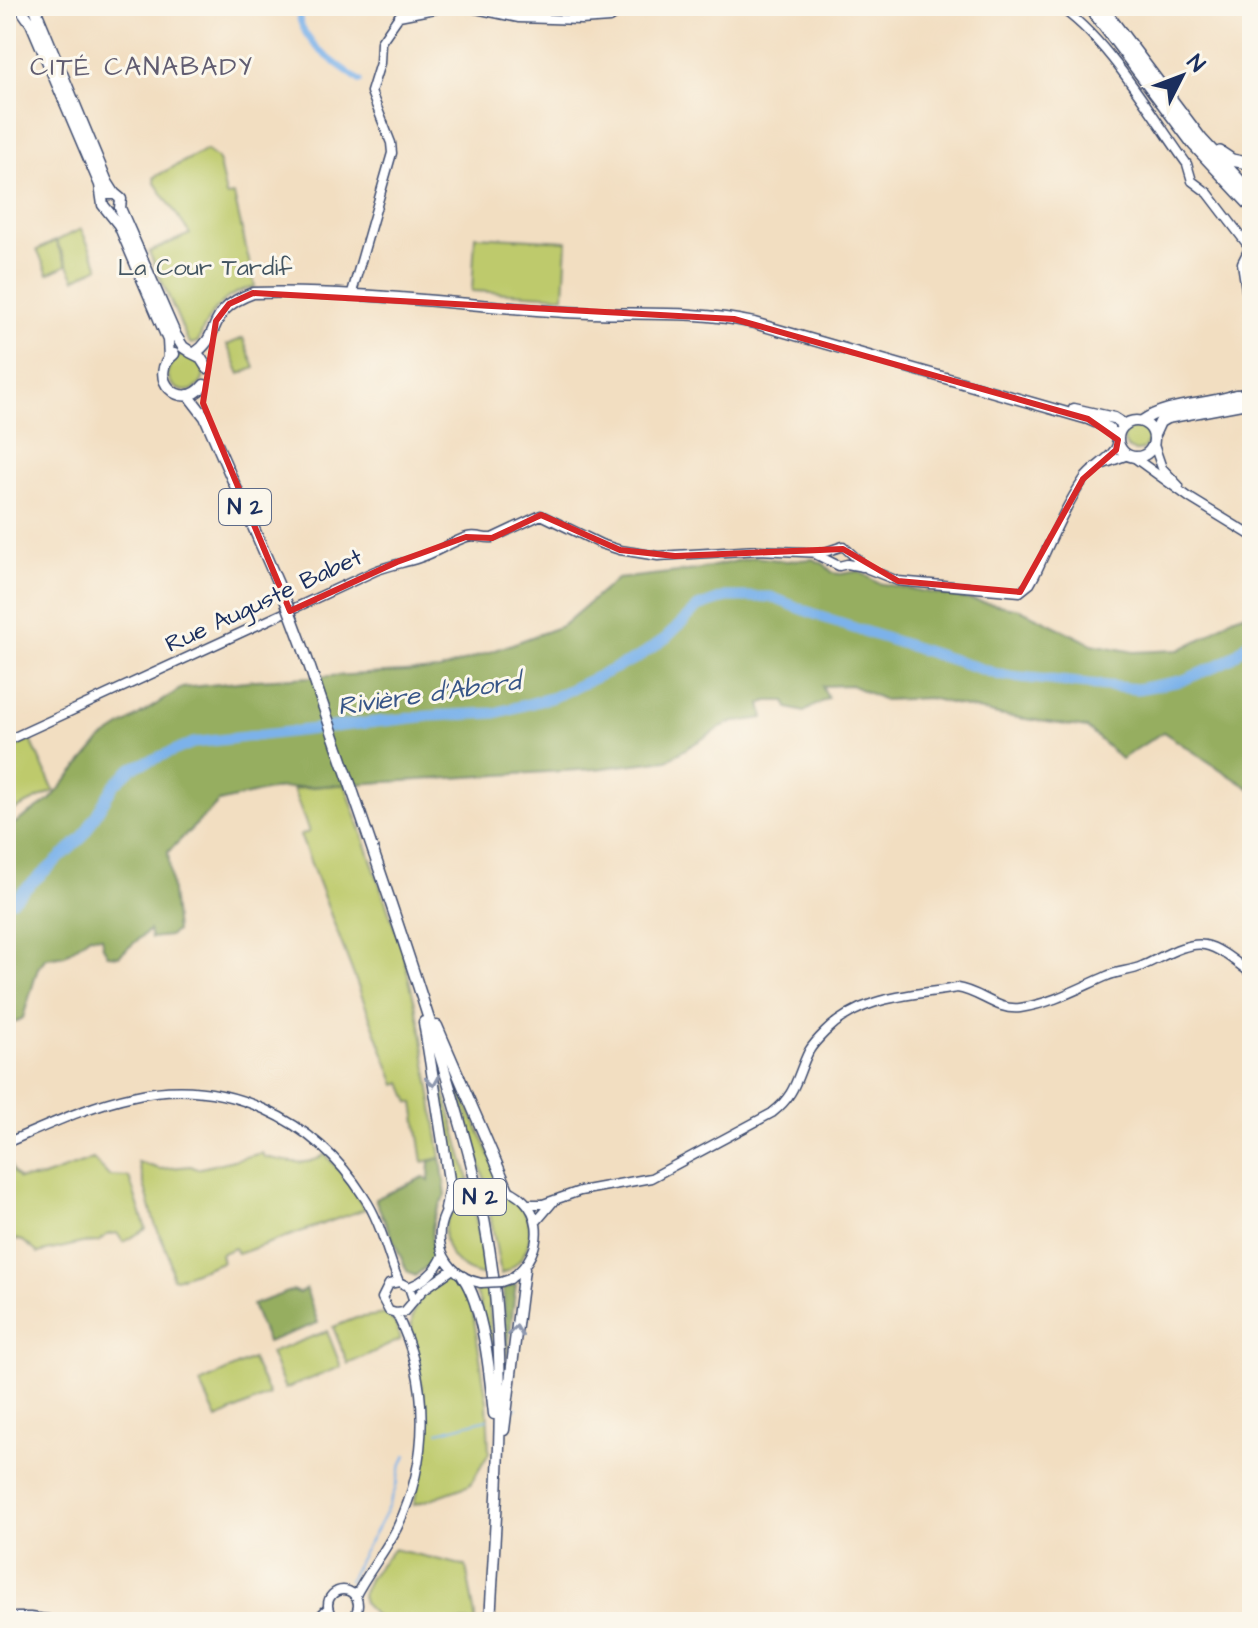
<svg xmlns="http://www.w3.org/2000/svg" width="1258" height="1628" viewBox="0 0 1258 1628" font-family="'Architects Daughter',sans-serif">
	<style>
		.green { fill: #beca6c; stroke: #6c7c65; stroke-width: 2 }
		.forest { fill: #96ae60; stroke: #586e5f; stroke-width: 2 }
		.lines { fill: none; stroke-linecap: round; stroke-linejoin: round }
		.stream { stroke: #7cb2ea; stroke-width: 2 }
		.canal { stroke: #7cb2ea; stroke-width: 6 }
		.river { stroke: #7cb2ea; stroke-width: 11 }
		.minor-casing { stroke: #3b496d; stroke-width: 11 }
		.major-casing { stroke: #3b496d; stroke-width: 13 }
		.highway-casing { stroke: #3b496d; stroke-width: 14 }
		.minor { stroke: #fff; stroke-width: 8 }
		.major { stroke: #fff; stroke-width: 10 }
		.highway { stroke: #fff; stroke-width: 11 }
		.minor-bridge-casing { stroke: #3b496d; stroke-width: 11; stroke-linecap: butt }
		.major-bridge-casing { stroke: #3b496d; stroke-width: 13; stroke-linecap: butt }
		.minor-bridge { stroke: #fff; stroke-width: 8 }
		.major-bridge { stroke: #fff; stroke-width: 10 }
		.oneway { stroke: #8d97ae }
		.marked { fill: none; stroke: #d62828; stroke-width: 6; stroke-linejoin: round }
		.labels { text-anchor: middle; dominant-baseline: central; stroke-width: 6; stroke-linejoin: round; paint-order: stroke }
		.shield { fill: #fbf7ec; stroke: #5e6b89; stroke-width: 2 }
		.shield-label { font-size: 22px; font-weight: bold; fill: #1b2f5e }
		.park-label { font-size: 24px; fill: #445662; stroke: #fbf7ec }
		.street-label { font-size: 24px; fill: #1b2f5e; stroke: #fbf7ec }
		.neighbourhood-label { font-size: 26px; letter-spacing: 2px; fill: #615d71; stroke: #fbf7ec }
		.water-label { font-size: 26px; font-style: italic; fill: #385688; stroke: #fbf7ec }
	</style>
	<rect width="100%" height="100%" fill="#fbf7ec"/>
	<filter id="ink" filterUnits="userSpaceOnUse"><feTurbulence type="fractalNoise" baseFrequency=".0125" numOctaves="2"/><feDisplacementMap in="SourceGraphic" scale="16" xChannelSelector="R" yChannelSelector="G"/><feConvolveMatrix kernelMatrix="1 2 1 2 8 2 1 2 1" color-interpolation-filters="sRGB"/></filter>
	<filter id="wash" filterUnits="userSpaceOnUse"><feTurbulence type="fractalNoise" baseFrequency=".006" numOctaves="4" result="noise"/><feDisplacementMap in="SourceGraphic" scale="32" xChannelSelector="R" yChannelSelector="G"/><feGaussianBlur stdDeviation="1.8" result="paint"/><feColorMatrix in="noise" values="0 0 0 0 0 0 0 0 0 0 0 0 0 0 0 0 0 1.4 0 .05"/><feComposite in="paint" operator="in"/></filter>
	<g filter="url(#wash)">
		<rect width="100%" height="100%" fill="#f2dec1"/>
		<path class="green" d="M206 150 218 159 226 196 234 195 255 287C224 292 208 314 198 342L191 344 187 339 149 252 190 234 155 183 154 177Z
			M81 229 99 267 75 279 56 241Z
			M475 236 567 241 564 296 472 291Z
			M55 241 67 265 48 274 37 250Z
			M243 338 255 368 240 374 227 345Z
			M168 373a18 18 0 1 1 36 0a18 18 0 1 1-36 0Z
			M1124 439a12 12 0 1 1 24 0a12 12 0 1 1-24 0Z
			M31 740 54 791 6 814V751Z
			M345 784 402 949 420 1025 441 1158 423 1162 414 1103H410L402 1083 396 1085 300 835 309 832 293 789Z
			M434 1055 469 1180 455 1188Z
			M454 1075 502 1182 485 1181Z
			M6 1153 13 1172 19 1179 43 1177 93 1159 109 1176 129 1177 146 1229 123 1242 117 1233 107 1235 98 1242 82 1243 38 1253 23 1241 6 1237Z
			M262 1153 264 1157C284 1160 308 1169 325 1154L346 1178 365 1209 238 1254 234 1248 220 1254 222 1262 176 1279 172 1278 169 1256 155 1224 138 1162 160 1169 191 1166 197 1169Z
			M486 1193C537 1192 545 1255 501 1274Z
			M472 1195 485 1276C440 1269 428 1215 472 1195Z
			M450 1276 457 1278 470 1295 487 1401 489 1453 470 1485 414 1505C419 1475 428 1443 426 1413 424 1388 407 1335 413 1315 418 1295 433 1287 450 1276Z
			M474 1286 488 1289 495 1380 480 1304Z
			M386 1314 396 1324 400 1340 348 1364 333 1327 356 1318Z
			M327 1331 341 1367 285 1389 270 1353Z
			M252 1359 269 1395 217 1419 200 1383Z
			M393 1549 466 1566 476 1622H382L364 1604 362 1595 370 1577Z"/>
		<path class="forest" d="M755 557 786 561 813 559 824 564 833 573 841 574 859 571 878 583 1020 609 1092 644 1134 652 1179 650 1205 637 1232 618 1252 611V790L1163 732 1121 759 1087 728 998 715 929 698 884 700 851 685 822 686 828 698 804 712 788 708 785 701H767L761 704 764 718 729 723 667 760 595 769 273 789 219 802 168 852 176 931 169 936 151 938 149 930 119 956 108 955 103 947 102 937 90 936 65 955 46 958 38 968 23 1018 6 1027V829L50 800 102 739 182 688 256 680 440 670 562 626 617 579 696 570Z
			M441 1158 446 1196C429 1217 431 1235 433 1261L415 1276 407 1271 375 1199 424 1177 429 1181 430 1161Z
			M516 1284 507 1356 503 1289Z
			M306 1289 318 1323 267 1342 252 1305 293 1290 299 1293Z"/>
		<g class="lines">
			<path class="stream" d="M513 1409 517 1408
				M439 1432 487 1419
				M349 1581C362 1549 384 1523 395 1490 399 1478 399 1464 407 1455"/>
			<path class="canal" d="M298 6C298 43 334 61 360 81"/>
			<path class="river" d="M6 902 13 900 82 838 114 785 132 768 193 743 429 716 495 713 554 697 637 658 666 638 698 607 726 597H771L835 622 1000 675 1137 689 1181 681 1210 669 1230 659 1252 640"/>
		</g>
	</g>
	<g filter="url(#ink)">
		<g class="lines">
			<defs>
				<path id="minor" d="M462 6 519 18 581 20 609 18 628 6
					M1057 6C1104 33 1154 119 1187 164L1192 181 1208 193 1250 248
					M351 296 392 153 391 143 371 92 380 63 381 42 399 16 450 6
					M1153 442 1162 468 1179 486
					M1132 456 1190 498 1252 536
					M1098 466 1128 455
					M817 555 839 566 847 564 863 567
					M6 741 375 571C390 565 404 563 419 558 436 553 451 542 467 537 477 534 483 539 492 538L541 515 601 544 620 550 658 556 759 550 822 553 843 546 868 569 898 581 1020 592 1030 584 1035 575C1050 543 1064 508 1084 479 1093 466 1113 458 1118 443
					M6 1143C46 1126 90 1105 133 1096 225 1075 315 1119 364 1197 381 1222 387 1254 399 1282
					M495 1186C545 1196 550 1251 510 1279
					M466 1191C426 1216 432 1273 481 1283
					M527 1204H543L580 1191 651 1178 772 1113C797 1094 796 1077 809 1051 813 1044 819 1038 825 1032 862 995 909 996 957 988 980 991 997 1011 1020 1008 1053 1003 1077 989 1107 976 1118 971 1131 971 1142 966 1159 959 1186 941 1205 945 1221 948 1239 965 1252 974
					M536 1222 553 1202
					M409 1287C425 1281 437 1270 443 1255
					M413 1299 409 1287 399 1282 389 1284 382 1298 389 1311 396 1313 404 1312 423 1290 453 1269
					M328 1605a15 15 0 1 1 30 0a15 15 0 1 1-30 0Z
					M355 1597C367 1573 385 1552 397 1528 430 1460 430 1381 396 1313
					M6 1617H30L71 1622
					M314 1622 328 1608"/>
				<path id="major" d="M19 6 31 23 100 185 103 205 119 225 168 340 169 358
					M34 6 107 182 114 193
					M108 194H115L121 199 120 208 176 336 183 347 189 351
					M1252 245 1243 263 1252 322
					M190 352 200 357 207 368
					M195 353C223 334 205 310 253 293 356 290 461 305 565 312 628 316 692 309 754 323L1088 419 1109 428 1118 440
					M174 354C145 376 181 414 204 385
					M188 395 205 417 286 602
					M1074 409 1114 418 1125 425
					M1142 421C1169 402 1205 406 1236 395
					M1118 439a18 18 0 1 1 36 0a18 18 0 1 1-36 0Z
					M1154 435 1160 422 1167 418 1252 402
					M304 650C347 776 392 902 432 1029 457 1111 483 1191 493 1276 507 1391 496 1507 490 1622
					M424 1022 450 1186 446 1209
					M437 1026 508 1190
					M463 1277C484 1307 490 1376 494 1414
					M504 1430 524 1269"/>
				<path id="highway" d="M1089 6 1194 145 1252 207
					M1101 6 1201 139 1252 194
					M1220 152 1232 160 1252 164
					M1231 397 1252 393"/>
			</defs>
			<use href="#minor" class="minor-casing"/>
			<use href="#major" class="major-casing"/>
			<use href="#highway" class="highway-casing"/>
			<use href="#minor" class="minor"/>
			<use href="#major" class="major"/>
			<use href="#highway" class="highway"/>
			<defs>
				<path id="minor-bridge" d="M466 1191 482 1186H495
					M481 1283 501 1282 510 1279"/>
				<path id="major-bridge" d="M286 602 304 650"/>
			</defs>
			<use href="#minor-bridge" class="minor-bridge-casing"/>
			<use href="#major-bridge" class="major-bridge-casing"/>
			<use href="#minor-bridge" class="minor-bridge"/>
			<use href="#major-bridge" class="major-bridge"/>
		</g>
		<defs><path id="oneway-chevron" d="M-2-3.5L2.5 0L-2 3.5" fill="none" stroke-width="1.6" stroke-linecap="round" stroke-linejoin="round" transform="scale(2)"/></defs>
		<g class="oneway">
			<use href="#oneway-chevron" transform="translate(433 1081) rotate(81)"/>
			<use href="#oneway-chevron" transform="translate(516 1331) rotate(-83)"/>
		</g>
	</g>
	<path class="marked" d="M253 293 734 319 1088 419 1118 440 1116 450 1083 479 1020 592 898 581 843 549 675 556 620 550 541 515 492 538 466 537 397 562 290 611 203 403 216 321 229 304Z"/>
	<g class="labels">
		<g class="shield">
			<rect x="219" y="489" width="52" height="36" rx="6"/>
			<rect x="454" y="1179" width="52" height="36" rx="6"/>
		</g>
		<g class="shield-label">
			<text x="245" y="507">N 2</text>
			<text x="480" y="1197">N 2</text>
		</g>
		<g class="park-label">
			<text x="205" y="268">La Cour Tardif</text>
		</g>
		<g class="street-label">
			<text transform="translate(264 601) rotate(-25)">Rue Auguste Babet</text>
		</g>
		<g class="neighbourhood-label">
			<text x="142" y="67">CITÉ CANABADY</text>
		</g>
		<g class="water-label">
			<text transform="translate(429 694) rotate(-8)">Rivière d'Abord</text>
		</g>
	</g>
	<rect width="1258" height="1628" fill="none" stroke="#fbf7ec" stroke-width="32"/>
	<g transform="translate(1182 76) rotate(48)" stroke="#fbf7ec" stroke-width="6" paint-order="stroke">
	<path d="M0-6L14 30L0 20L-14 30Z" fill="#1b2f5e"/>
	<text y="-12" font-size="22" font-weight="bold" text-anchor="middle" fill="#1b2f5e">N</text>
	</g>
</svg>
